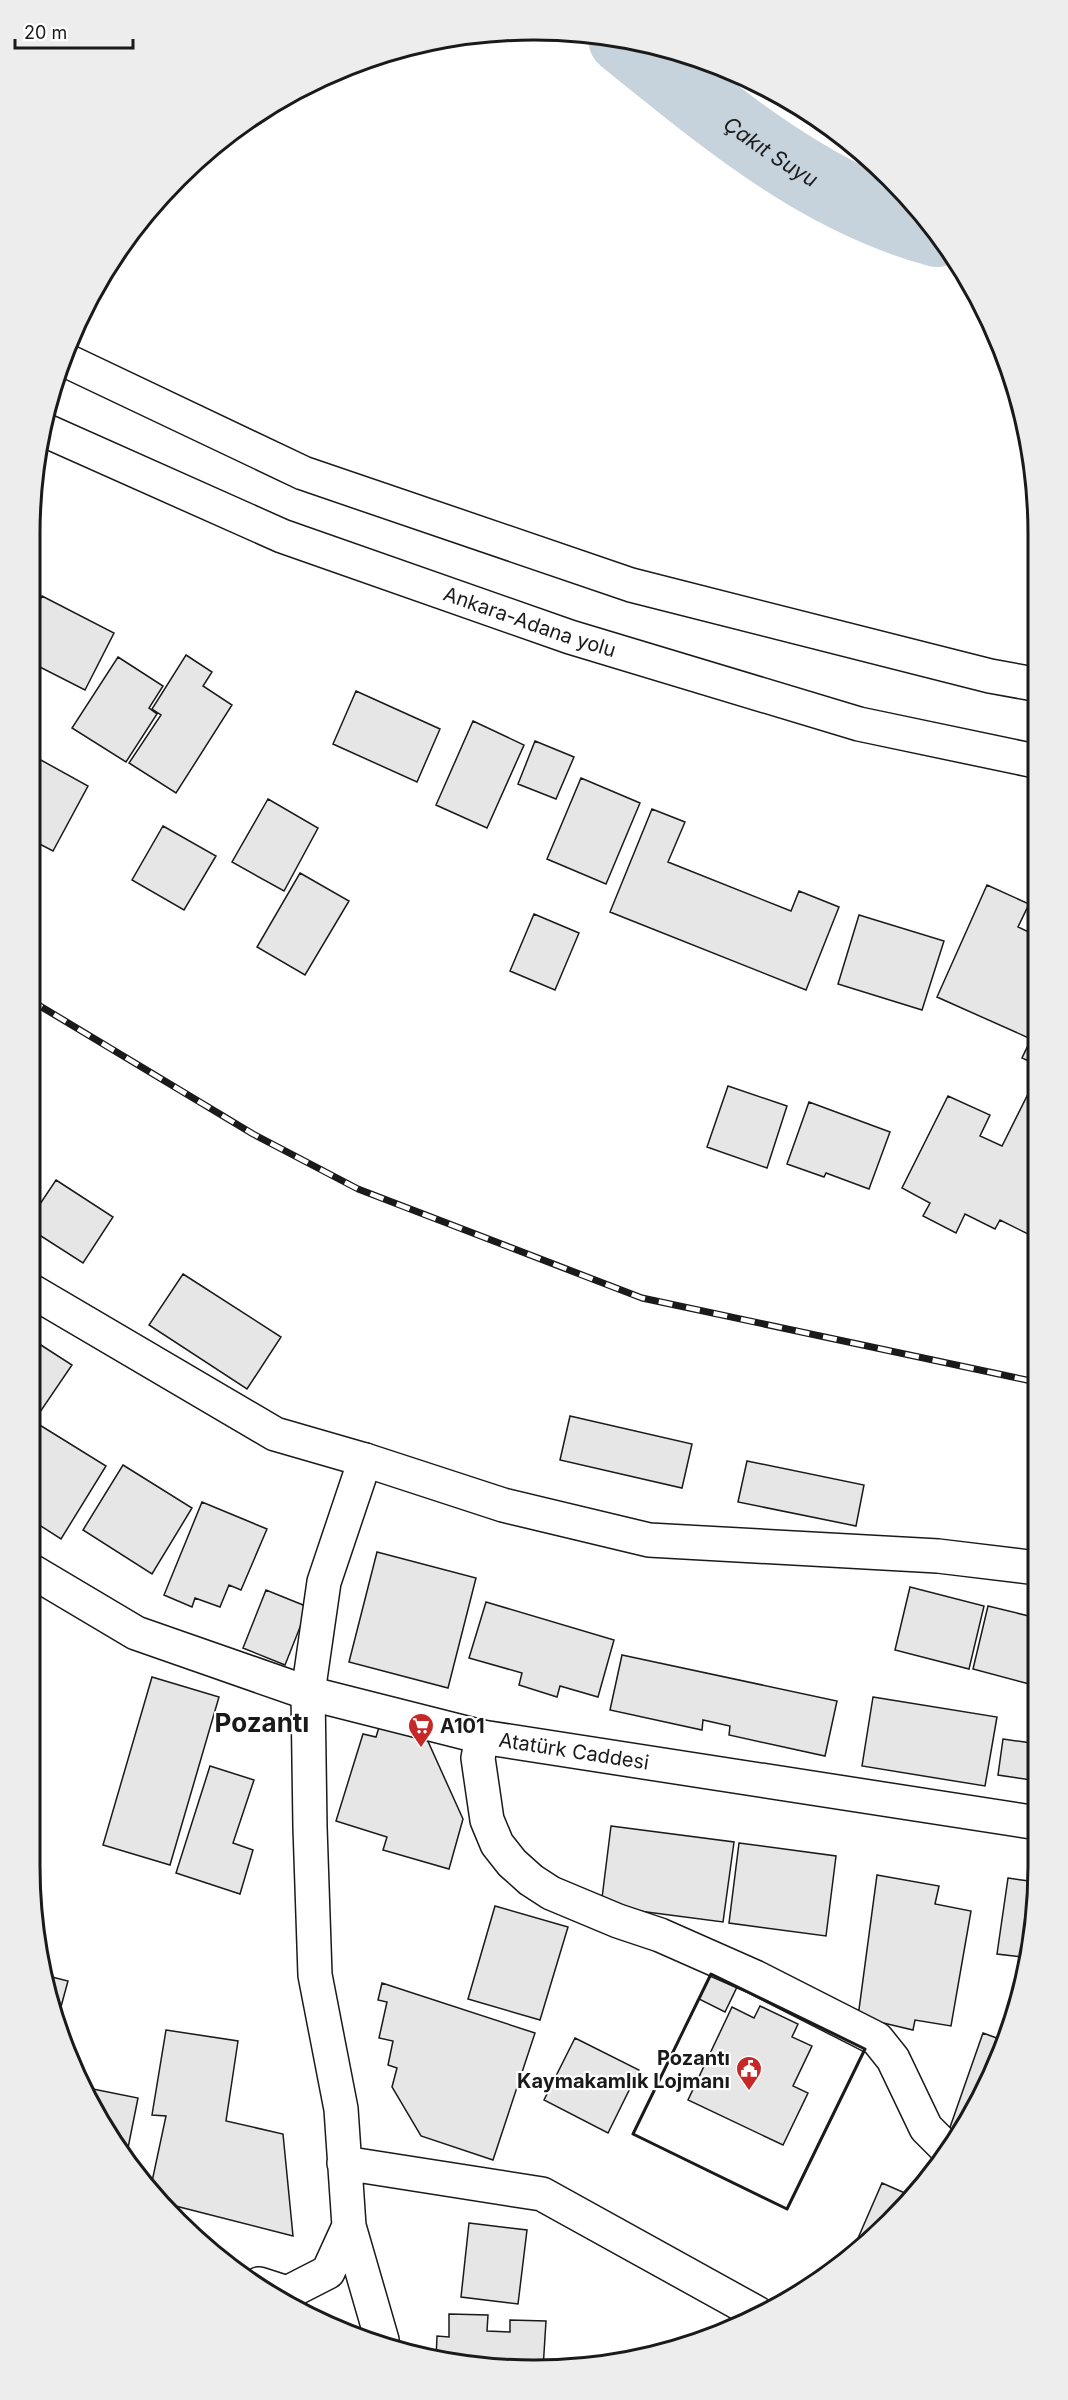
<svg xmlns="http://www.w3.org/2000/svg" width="1068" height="2400" viewBox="0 0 1068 2400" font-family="Inter,sans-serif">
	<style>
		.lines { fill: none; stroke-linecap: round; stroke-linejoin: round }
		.river { stroke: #c6d2dc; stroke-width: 70 }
		.building { fill: #e6e6e6; stroke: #1a1a1a; stroke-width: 1.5 }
		.minor-casing { stroke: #1a1a1a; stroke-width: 36 }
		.secondary-casing { stroke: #1a1a1a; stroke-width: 36 }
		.trunk-casing { stroke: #1a1a1a; stroke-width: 36 }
		.minor { stroke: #fff; stroke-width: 33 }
		.secondary { stroke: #fff; stroke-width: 33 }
		.trunk { stroke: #fff; stroke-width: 33 }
		.rail-casing { stroke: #1a1a1a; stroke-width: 7 }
		.rail { stroke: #fff; stroke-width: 4.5; stroke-dasharray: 14; stroke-linecap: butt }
		.wall { stroke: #1a1a1a; stroke-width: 3 }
		.labels { text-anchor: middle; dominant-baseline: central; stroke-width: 4.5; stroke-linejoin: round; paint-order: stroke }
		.street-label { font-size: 20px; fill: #1a1a1a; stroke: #fff }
		.poi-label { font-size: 20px; font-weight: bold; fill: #1a1a1a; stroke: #fff; text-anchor: start }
		.water-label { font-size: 21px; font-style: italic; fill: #1a1a1a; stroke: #fff }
		.district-label { font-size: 26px; font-weight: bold; fill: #1a1a1a; stroke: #fff }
		.rim { fill: none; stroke: #1a1a1a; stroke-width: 3 }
	</style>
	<rect width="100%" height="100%" fill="#fff"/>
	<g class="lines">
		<path class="river" id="s1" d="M623 39C719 116 815 199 937 232"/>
	</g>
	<path class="building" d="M42 596 114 633 85 690 30 662V619Z
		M186 655 212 672 203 686 232 705 176 793 129 763 161 715 152 709Z
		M118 657 163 686 149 708 157 714 126 762 72 728Z
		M356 691 440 729 417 782 333 744Z
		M473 721 524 745 487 828 436 805Z
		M535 741 574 757 556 799 518 784Z
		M30 754 88 786 53 851 30 839Z
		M581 778 640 803 606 884 547 859Z
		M268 799 318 828 284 891 232 862Z
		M652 809 685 822 668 862 791 911 799 891 839 907 806 990 610 912Z
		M163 826 216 856 184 910 132 880Z
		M300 873 349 901 305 975 257 947Z
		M987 885 1029 904 1018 927 1035 935V1064L1022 1058 1031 1039 937 997Z
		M534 914 579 933 555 990 510 971Z
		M859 915 944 941 922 1010 838 984Z
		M1035 1080 1036 1238 1000 1220 995 1229 965 1214 956 1233 923 1216 930 1203 902 1188 948 1096 990 1115 980 1136 1002 1146Z
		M728 1086 787 1106 767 1168 707 1147Z
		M809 1102 890 1132 869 1189 826 1173 824 1177 787 1164Z
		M56 1180 113 1217 83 1263 30 1229V1219Z
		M183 1274 281 1337 247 1389 149 1325Z
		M30 1338 72 1365 38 1415 30 1410Z
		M570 1416 692 1444 682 1488 560 1460Z
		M30 1419 106 1466 61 1539 30 1519Z
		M747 1461 864 1485 856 1526 738 1502Z
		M123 1465 192 1508 152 1574 83 1530Z
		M202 1502 267 1529 241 1590 229 1585 220 1607 195 1598 192 1607 164 1595Z
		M377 1552 476 1578 448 1688 349 1662Z
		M910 1587 984 1606 969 1669 895 1650Z
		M266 1590 308 1607 285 1665 243 1648Z
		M486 1602 614 1640 598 1697 560 1686 557 1697 519 1685 522 1673 469 1658Z
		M988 1606 1037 1618V1686L973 1669Z
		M622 1655 837 1701 825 1756 729 1735 730 1726 703 1720 702 1730 610 1710Z
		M152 1677 219 1697 170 1865 103 1845Z
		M873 1697 997 1717 985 1786 862 1766Z
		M380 1724 426 1737 463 1819 449 1869 383 1850 387 1837 336 1821 363 1734 376 1737Z
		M1003 1739 1038 1744V1781L998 1775Z
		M210 1766 254 1780 233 1843 253 1850 240 1894 176 1873Z
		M611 1826 734 1842 723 1922 601 1906Z
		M739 1843 836 1856 826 1936 729 1923Z
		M877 1875 939 1886 935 1904 971 1911 951 2026 915 2020 913 2030 858 2017Z
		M1008 1878 1036 1882 1028 1963 1021 1962 1023 1957 997 1954Z
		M495 1906 568 1927 540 2020 468 1999Z
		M711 1974 737 1987 725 2012 699 1999Z
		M48 1976 68 1981 56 2025Z
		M382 1983 535 2033 493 2160 421 2136 392 2087 397 2068 388 2065 393 2041 379 2038 387 2002 378 2000Z
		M760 2006 798 2024 792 2037 812 2046 793 2086 808 2093 783 2145 688 2100 732 2007 754 2018Z
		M166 2030 238 2041 226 2121 283 2134 293 2236 160 2202 150 2191 166 2116 152 2115Z
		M983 2033 1005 2041 1000 2059 953 2134 948 2133Z
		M575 2038 639 2070 608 2133 544 2100Z
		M83 2087 138 2098 126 2158 97 2118Z
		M882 2183 914 2197 855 2245Z
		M469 2223 527 2230 518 2304 461 2297Z
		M449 2314 488 2315 487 2331 510 2332V2320L546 2321 543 2369 534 2370 436 2360 437 2336 449 2337Z"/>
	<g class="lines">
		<defs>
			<path id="minor" d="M365 1460 324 1582 308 1693 310 1827 315 1975 341 2109 349 2226 382 2340
				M344 2163 542 2194 757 2313
				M259 2284 287 2293 328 2272 349 2226"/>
			<g id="secondary">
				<path d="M30 1290 275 1434 365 1460 503 1505 649 1540 938 1556 1037 1568"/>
				<path id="s2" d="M30 1570 136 1633 308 1693 482 1737 1038 1823"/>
				<path d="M482 1737 478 1758 487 1820 497 1844 512 1863 531 1880 551 1893 618 1921 660 1935 755 1977 877 2039 893 2059 926 2128 945 2147"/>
			</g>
			<g id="trunk">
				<path d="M63 359 303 473 631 585 990 676 1034 684"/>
				<path id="s3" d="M42 429 282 536 570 637 859 724 1035 761"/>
			</g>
		</defs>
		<use href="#minor" class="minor-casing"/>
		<use href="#secondary" class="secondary-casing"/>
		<use href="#trunk" class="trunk-casing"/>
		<use href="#minor" class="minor"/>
		<use href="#secondary" class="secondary"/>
		<use href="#trunk" class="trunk"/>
		<defs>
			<path id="rail" d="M30 1000 253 1134 358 1189 642 1298 1036 1382"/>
		</defs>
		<use href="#rail" class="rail-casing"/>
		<use href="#rail" class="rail"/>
		<path class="wall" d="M711 1974 865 2049 787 2209 633 2134Z"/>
	</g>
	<defs>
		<symbol id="supermarket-pin" viewBox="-11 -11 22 30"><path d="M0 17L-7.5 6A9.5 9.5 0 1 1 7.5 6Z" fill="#c62828" stroke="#fff"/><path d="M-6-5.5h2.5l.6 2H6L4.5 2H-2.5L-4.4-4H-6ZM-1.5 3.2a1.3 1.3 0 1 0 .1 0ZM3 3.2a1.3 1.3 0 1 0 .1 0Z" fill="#fff"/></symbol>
		<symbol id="civic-pin" viewBox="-11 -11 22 30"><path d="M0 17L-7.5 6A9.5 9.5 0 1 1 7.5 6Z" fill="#c62828" stroke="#fff"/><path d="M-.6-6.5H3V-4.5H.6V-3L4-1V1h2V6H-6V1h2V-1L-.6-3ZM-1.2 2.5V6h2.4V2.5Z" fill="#fff"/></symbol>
	</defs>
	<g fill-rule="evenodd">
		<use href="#supermarket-pin" x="406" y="1711" width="30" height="40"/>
		<use href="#civic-pin" x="734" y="2054" width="30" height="40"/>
	</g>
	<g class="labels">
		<g class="street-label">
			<text stroke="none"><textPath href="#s3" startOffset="525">Ankara-Adana yolu</textPath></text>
			<text stroke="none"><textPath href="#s2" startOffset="578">Atatürk Caddesi</textPath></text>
		</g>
		<g class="poi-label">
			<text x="440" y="1726">A101</text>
			<text x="730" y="2058" text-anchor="end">Pozantı<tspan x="730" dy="23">Kaymakamlık Lojmanı</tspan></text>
		</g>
		<g class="water-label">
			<text stroke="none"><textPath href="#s1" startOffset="186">Çakıt Suyu</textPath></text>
		</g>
		<g class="district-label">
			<text x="262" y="1722">Pozantı</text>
		</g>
	</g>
	<path d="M0 0H1068V2400H0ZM534 40H534A494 494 0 0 1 1028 534V1866A494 494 0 0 1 534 2360H534A494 494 0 0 1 40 1866V534A494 494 0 0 1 534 40Z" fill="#ededed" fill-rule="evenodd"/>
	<path class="rim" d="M534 40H534A494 494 0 0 1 1028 534V1866A494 494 0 0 1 534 2360H534A494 494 0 0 1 40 1866V534A494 494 0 0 1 534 40Z"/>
	<path d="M15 39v9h118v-9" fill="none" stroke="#1a1a1a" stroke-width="3"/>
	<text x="24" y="39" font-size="18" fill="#1a1a1a" stroke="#ffffff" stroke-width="4.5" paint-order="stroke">20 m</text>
</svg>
